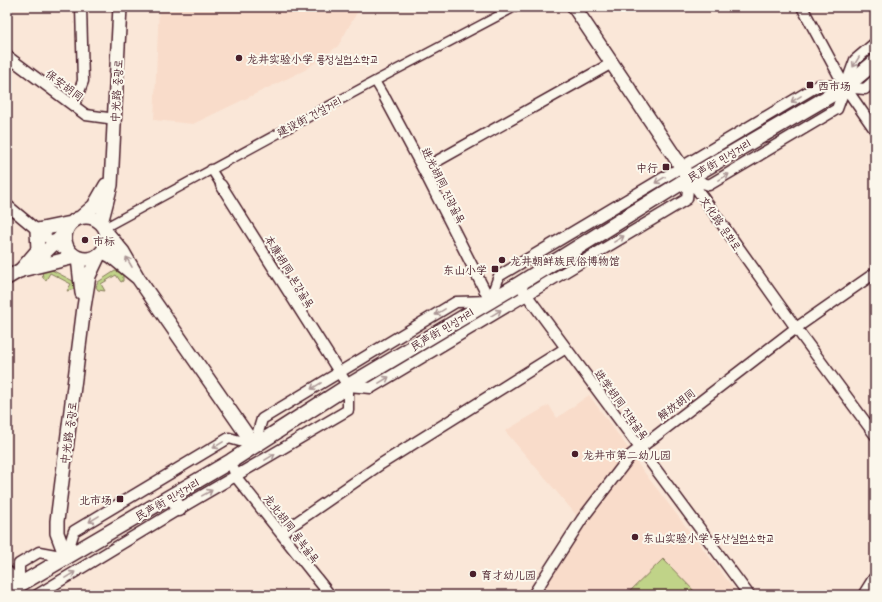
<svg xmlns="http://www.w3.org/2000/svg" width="882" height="602" viewBox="0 0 882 602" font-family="Mali,'LXGW WenKai TC','Poor Story',sans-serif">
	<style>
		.built { fill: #f9dcca }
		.green { fill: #c0d388; stroke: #85795a }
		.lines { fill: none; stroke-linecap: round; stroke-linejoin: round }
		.pedestrian-casing { stroke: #4a1f2b; stroke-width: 11 }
		.minor-casing { stroke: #4a1f2b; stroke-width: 13 }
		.tertiary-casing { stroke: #4a1f2b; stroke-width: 16 }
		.secondary-casing { stroke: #4a1f2b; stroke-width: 17 }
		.pedestrian { stroke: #fbf7ec; stroke-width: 8 }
		.minor { stroke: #fbf7ec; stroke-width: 10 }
		.tertiary { stroke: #fbf7ec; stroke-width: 13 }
		.secondary { stroke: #fbf7ec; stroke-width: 14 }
		.oneway { stroke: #ab9695 }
		.poi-dot { fill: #4a1f2b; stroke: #fbf7ec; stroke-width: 1.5 }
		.labels { text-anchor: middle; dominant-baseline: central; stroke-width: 4; stroke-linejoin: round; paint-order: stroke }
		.poi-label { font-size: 11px; fill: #4a1f2b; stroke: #fbf7ec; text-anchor: start }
		.street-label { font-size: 11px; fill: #4a1f2b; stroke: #fbf7ec }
	</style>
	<rect width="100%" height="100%" fill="#fae7d8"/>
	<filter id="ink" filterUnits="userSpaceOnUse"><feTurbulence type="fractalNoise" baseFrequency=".025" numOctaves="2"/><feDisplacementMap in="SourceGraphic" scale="8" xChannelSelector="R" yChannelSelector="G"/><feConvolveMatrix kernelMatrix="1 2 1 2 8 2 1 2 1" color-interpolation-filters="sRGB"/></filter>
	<g filter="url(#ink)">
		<path class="built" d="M159 7H360L338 46 305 70 193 124 154 120Z
			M589 395 628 448V451L578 517 505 431 549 405 557 418Z
			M634 459 707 554 739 595H541L587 520Z"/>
		<path class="green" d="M50 269 73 281 75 289 67 291 71 284 50 273 46 280 43 278 42 271Z
			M115 271 123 273V281L121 282 116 275 101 284 105 291 98 290 96 287 98 282Z
			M663 559 698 595H626Z"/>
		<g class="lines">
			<defs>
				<path id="pedestrian" d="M375 81 385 98
					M211 169 221 185
					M104 228 375 81 515 7"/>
				<path id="minor" d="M802 7 845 87 875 130
					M7 56 86 115 115 119
					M385 98 423 169 490 301
					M74 105 83 81 81 7
					M423 169 612 63
					M689 178 796 328 875 435
					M689 178 709 185 837 109 855 60 875 43
					M221 185 348 386
					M7 205 43 235 75 257
					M523 290 749 595
					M490 301 499 276 819 85 865 89 875 80
					M348 386 371 388 687 199 689 178
					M231 461 236 477 330 595
					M281 533 381 464 566 348
					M7 571 19 585
					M19 585V564L39 552 66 557 74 531 229 438 254 445 262 419 456 302 490 301
					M37 595 179 509 348 410V386
					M533 595 582 519 631 455 796 328 875 273"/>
				<path id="tertiary" d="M574 7 689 178
					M65 238a21 21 0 1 1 42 0a21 21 0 1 1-42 0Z
					M80 218 94 206 106 185
					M101 223 111 185 120 7
					M99 255 103 252 111 256 138 278 123 252 107 233
					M78 258 82 293
					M26 269 75 257
					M20 271 38 250 37 230 71 223
					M7 278 36 261 65 233
					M138 278 254 445
					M66 557 57 533V521L84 307 89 276 99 255
					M865 595 875 579"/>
				<path id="secondary" d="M172 497 179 509
					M7 592 231 461 348 386 519 284 689 178 845 87 875 62"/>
			</defs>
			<use href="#pedestrian" class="pedestrian-casing"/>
			<use href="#minor" class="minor-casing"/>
			<use href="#tertiary" class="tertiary-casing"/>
			<use href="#secondary" class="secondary-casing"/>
			<use href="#pedestrian" class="pedestrian"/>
			<use href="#minor" class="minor"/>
			<use href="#tertiary" class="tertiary"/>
			<use href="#secondary" class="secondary"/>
		</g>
		<defs><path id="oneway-shaft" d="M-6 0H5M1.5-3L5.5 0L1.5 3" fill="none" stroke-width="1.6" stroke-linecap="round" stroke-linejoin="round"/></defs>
		<g class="oneway">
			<use href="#oneway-shaft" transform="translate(856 62) rotate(122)"/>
			<use href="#oneway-shaft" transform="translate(796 99) rotate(149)"/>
			<use href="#oneway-shaft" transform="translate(724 177) rotate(-31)"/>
			<use href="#oneway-shaft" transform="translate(660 180) rotate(149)"/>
			<use href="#oneway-shaft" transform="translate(619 239) rotate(-31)"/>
			<use href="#oneway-shaft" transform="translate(129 262) rotate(-120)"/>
			<use href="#oneway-shaft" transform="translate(440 312) rotate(149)"/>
			<use href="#oneway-shaft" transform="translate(496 313) rotate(-31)"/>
			<use href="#oneway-shaft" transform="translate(384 380) rotate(-31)"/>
			<use href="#oneway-shaft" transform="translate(316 386) rotate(149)"/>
			<use href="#oneway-shaft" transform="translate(218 445) rotate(149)"/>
			<use href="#oneway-shaft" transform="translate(270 457) rotate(-31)"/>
			<use href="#oneway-shaft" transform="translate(207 493) rotate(-29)"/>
			<use href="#oneway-shaft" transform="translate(94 519) rotate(149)"/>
			<use href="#oneway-shaft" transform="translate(70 575) rotate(-31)"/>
		</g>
	</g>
	<g class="poi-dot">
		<circle cx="239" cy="58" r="4"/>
		<rect x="806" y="81" width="8" height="8" rx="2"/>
		<rect x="662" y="163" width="8" height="8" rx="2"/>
		<circle cx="85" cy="240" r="4"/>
		<circle cx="502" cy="260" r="4"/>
		<rect x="491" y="265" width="8" height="8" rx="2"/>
		<circle cx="575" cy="454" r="4"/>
		<rect x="116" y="495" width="8" height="8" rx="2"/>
		<circle cx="635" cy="537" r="4"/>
		<circle cx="473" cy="574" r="4"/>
	</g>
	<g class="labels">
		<g class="poi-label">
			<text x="247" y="58">龙井实验小学 룡정실험소학교</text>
			<text x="818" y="85">西市场</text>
			<text x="658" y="167" text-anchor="end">中行</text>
			<text x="93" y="240">市标</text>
			<text x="510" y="260">龙井朝鲜族民俗博物馆</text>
			<text x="487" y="269" text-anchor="end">东山小学</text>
			<text x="583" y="454">龙井市第二幼儿园</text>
			<text x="112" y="499" text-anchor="end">北市场</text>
			<text x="643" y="537">东山实验小学 동산실험소학교</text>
			<text x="481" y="574">育才幼儿园</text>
		</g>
		<g class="street-label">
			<text transform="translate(65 85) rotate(37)">保安胡同</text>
			<text transform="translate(116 91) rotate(-87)">中光路 중광로</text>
			<text transform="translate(309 116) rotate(-28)">建设街 건설거리</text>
			<text transform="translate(719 160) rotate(-31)">民声街 민성거리</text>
			<text transform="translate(444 185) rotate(63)">进光胡同 진광골목</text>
			<text transform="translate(721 223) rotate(55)">文化路 문화로</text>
			<text transform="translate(290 271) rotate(58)">本康胡同 본강골목</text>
			<text transform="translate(442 329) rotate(-31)">民声街 민성거리</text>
			<text transform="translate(622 404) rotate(54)">进学胡同 진학골목</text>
			<text transform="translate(676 404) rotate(-37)">解放胡同</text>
			<text transform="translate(68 433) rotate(-83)">中光路 중광로</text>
			<text transform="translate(167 499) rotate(-30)">民声街 민성거리</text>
			<text transform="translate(292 528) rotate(52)">龙北胡同 룡북골목</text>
		</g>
	</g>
	<rect width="882" height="602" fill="none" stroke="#fbf7ec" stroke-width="24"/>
	<rect x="12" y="12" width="858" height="578" fill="none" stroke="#4a1f2b" stroke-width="1.5" filter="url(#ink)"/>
</svg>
